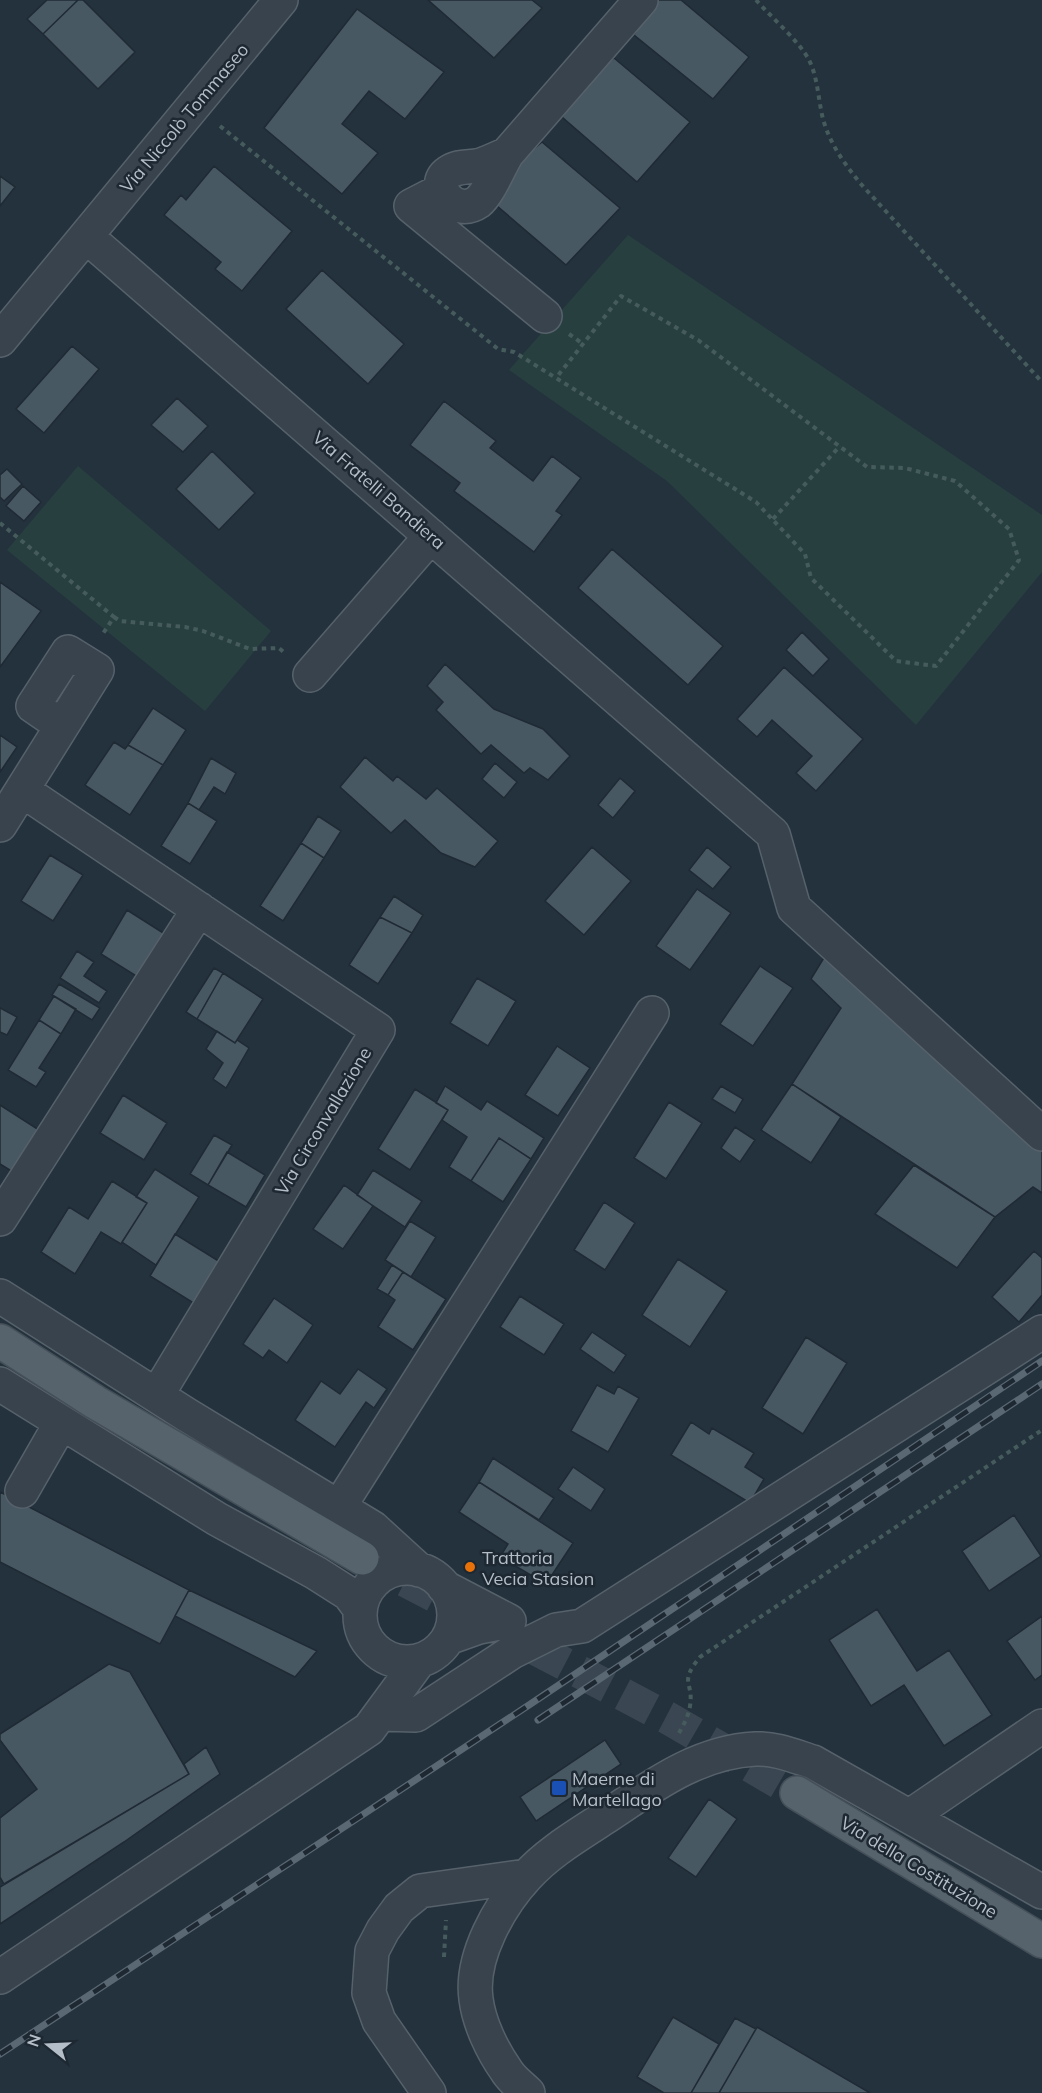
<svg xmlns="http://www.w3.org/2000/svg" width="1042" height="2093" viewBox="0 0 1042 2093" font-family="Mulish,sans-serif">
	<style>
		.green { fill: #27403f }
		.building { fill: #485863; stroke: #1f2a34; stroke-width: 1.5 }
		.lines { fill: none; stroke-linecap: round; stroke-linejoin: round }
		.major-tunnel { stroke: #3a4752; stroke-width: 33; stroke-dasharray: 33 16; stroke-linecap: butt }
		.minor-casing { stroke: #56616b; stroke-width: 36 }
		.major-casing { stroke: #444f59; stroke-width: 36 }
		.path { stroke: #465c5c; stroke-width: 4; stroke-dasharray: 4.5 4.5; stroke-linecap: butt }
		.minor { stroke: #38434d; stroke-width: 33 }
		.major { stroke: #56636d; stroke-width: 33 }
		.rail-casing { stroke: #5a6874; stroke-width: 7 }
		.rail { stroke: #1d2832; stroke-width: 4.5; stroke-dasharray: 14; stroke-linecap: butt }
		.food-dot { fill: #e8710a; stroke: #1d2832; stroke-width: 2 }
		.transit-dot { fill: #1a4fb4; stroke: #1d2832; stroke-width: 2 }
		.labels { text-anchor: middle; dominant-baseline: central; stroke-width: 5; stroke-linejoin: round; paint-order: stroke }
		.street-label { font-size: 18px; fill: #b4bec8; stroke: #1d2832 }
		.poi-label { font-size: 18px; fill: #b4bec8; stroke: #1d2832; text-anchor: start }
	</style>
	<rect width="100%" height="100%" fill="#24323d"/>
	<path class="green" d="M628 235 1042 515V572L916 725 667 481 509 370Z
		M78 466 271 631 205 711 7 550Z"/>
	<path class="building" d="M47 0H78L43 34 27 19Z
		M78 0H83L135 52 98 89 43 34Z
		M428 0H532L542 8 494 58Z
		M659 0H681L749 57 713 99 634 35 649 9Z
		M357 9 444 72 405 119 369 91 342 124 378 153 342 194 264 128Z
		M614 58 690 122 637 182 562 117 583 82Z
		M542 142 620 208 566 265 490 200 512 167Z
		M214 166 292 231 242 291 215 269 221 262 164 215 181 195 186 200Z
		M0 176 15 187 0 206Z
		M322 270 404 344 368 384 286 309Z
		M72 346 99 369 44 433 16 409Z
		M177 398 208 426 183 452 151 425Z
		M444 401 496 441 490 448 533 481 552 456 581 478 556 511 562 515 534 552 454 491 460 483 410 445Z
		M212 451 255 493 219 530 176 489Z
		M7 469 22 484 4 501 0 497V475Z
		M23 486 41 502 24 521 6 506Z
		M612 549 723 646 688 685 578 588Z
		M0 582 41 611 0 667Z
		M802 632 829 659 813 676 786 650Z
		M445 664 494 709 543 729 570 756 548 780 530 768 524 773 491 745 481 754 436 710 443 702 427 686Z
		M784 667 863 739 816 791 796 773 812 756 772 720 757 737 737 719Z
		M153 708 186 730 163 765 128 745Z
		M0 735 17 747 0 772Z
		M114 742 125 749 128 745 163 765 130 815 85 785Z
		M365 757 393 781 397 776 426 799 437 788 498 841 475 867 441 853 405 820 391 833 340 787Z
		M211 758 236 773 225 794 214 787 199 810 188 803Z
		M495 763 517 782 504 798 482 779Z
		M620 778 635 791 613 818 598 805Z
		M188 803 217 821 190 864 161 846Z
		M318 816 341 831 324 858 301 843Z
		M301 843 324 858 283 921 260 906Z
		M592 847 631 881 584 935 545 901Z
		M707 847 731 867 713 889 689 870Z
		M50 855 83 875 53 921 21 901Z
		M697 889 731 913 690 970 656 946Z
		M394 896 423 915 412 933 380 917Z
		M127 910 168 936 141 979 101 954Z
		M380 917 412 933 378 984 349 965Z
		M77 951 94 962 84 976 107 991 99 1003 60 978Z
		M825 956 1042 1151V1193L1033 1187 995 1217 792 1084 841 1008 811 979Z
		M760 966 793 988 753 1046 720 1024Z
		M214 968 223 973 197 1019 186 1012Z
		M223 973 263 999 235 1043 197 1019Z
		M477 978 516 1001 488 1046 450 1023Z
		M59 984 100 1008 92 1020 52 995Z
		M54 996 76 1009 61 1034 39 1020Z
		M0 1008 17 1017 7 1035 0 1032Z
		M39 1020 61 1034 39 1068 46 1072 36 1087 8 1070Z
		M217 1031 235 1043 237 1040 249 1048 226 1088 213 1079 223 1063 206 1049Z
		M557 1046 590 1068 558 1116 525 1095Z
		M792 1084 841 1117 811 1163 761 1130Z
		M445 1086 481 1110 487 1101 544 1138 531 1159 499 1138 471 1181 449 1167 467 1137 442 1120 448 1110 436 1103Z
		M721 1086 743 1099 735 1113 712 1099Z
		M415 1089 448 1110 410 1170 378 1149Z
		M123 1095 167 1123 144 1160 100 1133Z
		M669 1102 702 1123 666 1179 634 1158Z
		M0 1105 39 1130 13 1172 0 1164Z
		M735 1127 755 1140 740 1162 721 1148Z
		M214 1135 232 1145 208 1185 190 1174Z
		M499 1138 531 1159 503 1202 471 1181Z
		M227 1152 265 1175 246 1207 208 1185Z
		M914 1165 995 1217 957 1268 875 1214Z
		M155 1169 199 1197 156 1265 122 1242 147 1203 136 1197Z
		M373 1170 422 1201 405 1227 357 1195Z
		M112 1181 147 1203 121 1244 101 1232 75 1274 41 1252 69 1207 88 1219Z
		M344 1185 373 1206 343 1249 313 1229Z
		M604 1202 635 1223 605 1270 574 1250Z
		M410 1221 436 1237 411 1277 385 1260Z
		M175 1234 225 1265 200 1307 150 1276Z
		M1034 1251 1042 1258V1295L1019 1322 992 1297Z
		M678 1259 727 1291 690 1347 642 1315Z
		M392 1265 403 1272 388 1295 377 1289Z
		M403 1272 446 1299 413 1350 378 1327 395 1300 388 1295Z
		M520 1296 564 1324 544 1355 500 1327Z
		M274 1298 313 1325 287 1363 269 1350 263 1358 243 1344Z
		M592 1332 626 1355 614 1373 580 1349Z
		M806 1337 847 1363 803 1434 762 1408Z
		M358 1369 387 1389 374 1408 366 1402 335 1447 295 1420 321 1381 340 1394Z
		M597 1385 614 1394 618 1386 639 1398 608 1452 571 1431Z
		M691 1422 709 1434 712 1428 754 1453 745 1467 764 1479 750 1503 671 1455Z
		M493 1458 554 1498 539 1520 479 1482Z
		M573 1467 605 1489 591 1511 558 1489Z
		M479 1482 573 1543 546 1584 500 1557 508 1544 459 1512Z
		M0 1492 189 1590 160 1644 0 1562Z
		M1014 1515 1041 1556 989 1591 962 1551Z
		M189 1590 317 1651 295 1677 175 1616Z
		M877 1609 917 1671 949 1650 992 1715 944 1746 904 1685 871 1706 829 1640Z
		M1042 1616V1675L1035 1680 1007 1641Z
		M109 1664 130 1672 189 1774 4 1884 0 1877V1818L37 1789 0 1740V1734Z
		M605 1740 621 1764 536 1821 520 1797Z
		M206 1747 220 1774 124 1842 0 1924V1887L189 1774 184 1764Z
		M709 1799 737 1819 696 1877 668 1858Z
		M673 2017 719 2044 691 2093H664L637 2077Z
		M735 2018 756 2029 719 2093H691Z
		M757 2027 870 2093H719Z"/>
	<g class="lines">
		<path class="major-tunnel" d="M362 1558 668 1718 797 1793"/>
		<defs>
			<path id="minor" d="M507 154 641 0
				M507 154C499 167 489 193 478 202 455 218 428 186 449 172 459 165 470 168 481 165 490 162 498 158 507 154Z
				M442 190 411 206 545 316
				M86 236 773 834 794 908 1042 1134
				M0 340 281 0
				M310 675 431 536
				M22 790 378 1030 157 1395
				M0 825 97 670 68 652 33 706 62 726
				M0 1219 199 909
				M0 1296 187 1415 373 1528 419 1570
				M0 1384 217 1519 316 1573 349 1594 360 1609
				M22 1491 61 1423
				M339 1507 652 1013
				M360 1615a47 47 0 1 1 94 0a47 47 0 1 1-94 0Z
				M444 1587 509 1621 479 1627 448 1638
				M380 1714 416 1715 512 1652 556 1630 582 1626 1042 1332
				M910 1816 1042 1726
				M0 1977 369 1729 419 1661
				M429 2093 379 2021 369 1993 372 1951 383 1930 399 1908 420 1891 527 1876
				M528 2093C521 2086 511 2079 506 2070 492 2050 479 2023 476 1999 470 1957 500 1905 527 1876 549 1852 577 1836 604 1818 651 1787 697 1752 755 1749 775 1748 794 1756 813 1762L1042 1892"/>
			<path id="major" d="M0 1341 95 1402 362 1558
				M797 1793 1042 1941"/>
		</defs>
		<use href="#minor" class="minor-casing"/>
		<use href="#major" class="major-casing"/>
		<path class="path" d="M756 0C771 17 799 41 809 60 818 78 818 99 823 119 830 144 844 163 860 183L1042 382
			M220 126 498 349 514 352 756 502 805 554 811 578 896 661 936 666 1019 560 1009 529 955 481 905 468 867 467 698 340 621 296 556 378
			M569 334 583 344
			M773 519 840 446
			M0 523 114 617 102 635
			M114 617 120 621 185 627 203 631 250 649 279 648 286 654
			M679 1733C683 1726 689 1715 690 1706 694 1681 678 1684 700 1657L1042 1430
			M444 1957 446 1920"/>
		<use href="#minor" class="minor"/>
		<use href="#major" class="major"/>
		<defs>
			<path id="rail" d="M538 1720 1042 1384
				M0 2054 529 1705 1042 1361"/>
		</defs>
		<use href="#rail" class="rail-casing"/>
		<use href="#rail" class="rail"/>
	</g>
	<circle class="food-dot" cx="470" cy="1567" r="6"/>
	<rect class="transit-dot" x="551" y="1780" width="16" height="16" rx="3"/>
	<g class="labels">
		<g class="street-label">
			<text transform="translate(184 118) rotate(-50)">Via Niccolò Tommaseo</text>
			<text transform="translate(379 490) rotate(41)">Via Fratelli Bandiera</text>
			<text transform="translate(323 1121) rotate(-59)">Via Circonvallazione</text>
			<text transform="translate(919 1867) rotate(31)">Via della Costituzione</text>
		</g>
		<g class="poi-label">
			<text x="482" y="1557">Trattoria<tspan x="482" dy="21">Vecia Stasion</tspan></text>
			<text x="572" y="1778">Maerne di<tspan x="572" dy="21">Martellago</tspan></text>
		</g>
	</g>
	<g transform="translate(48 2045) rotate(288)" stroke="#1d2832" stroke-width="4.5" paint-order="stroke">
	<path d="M0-4.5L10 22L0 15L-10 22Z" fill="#b4bec8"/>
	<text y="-9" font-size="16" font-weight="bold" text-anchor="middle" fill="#b4bec8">N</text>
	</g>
</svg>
